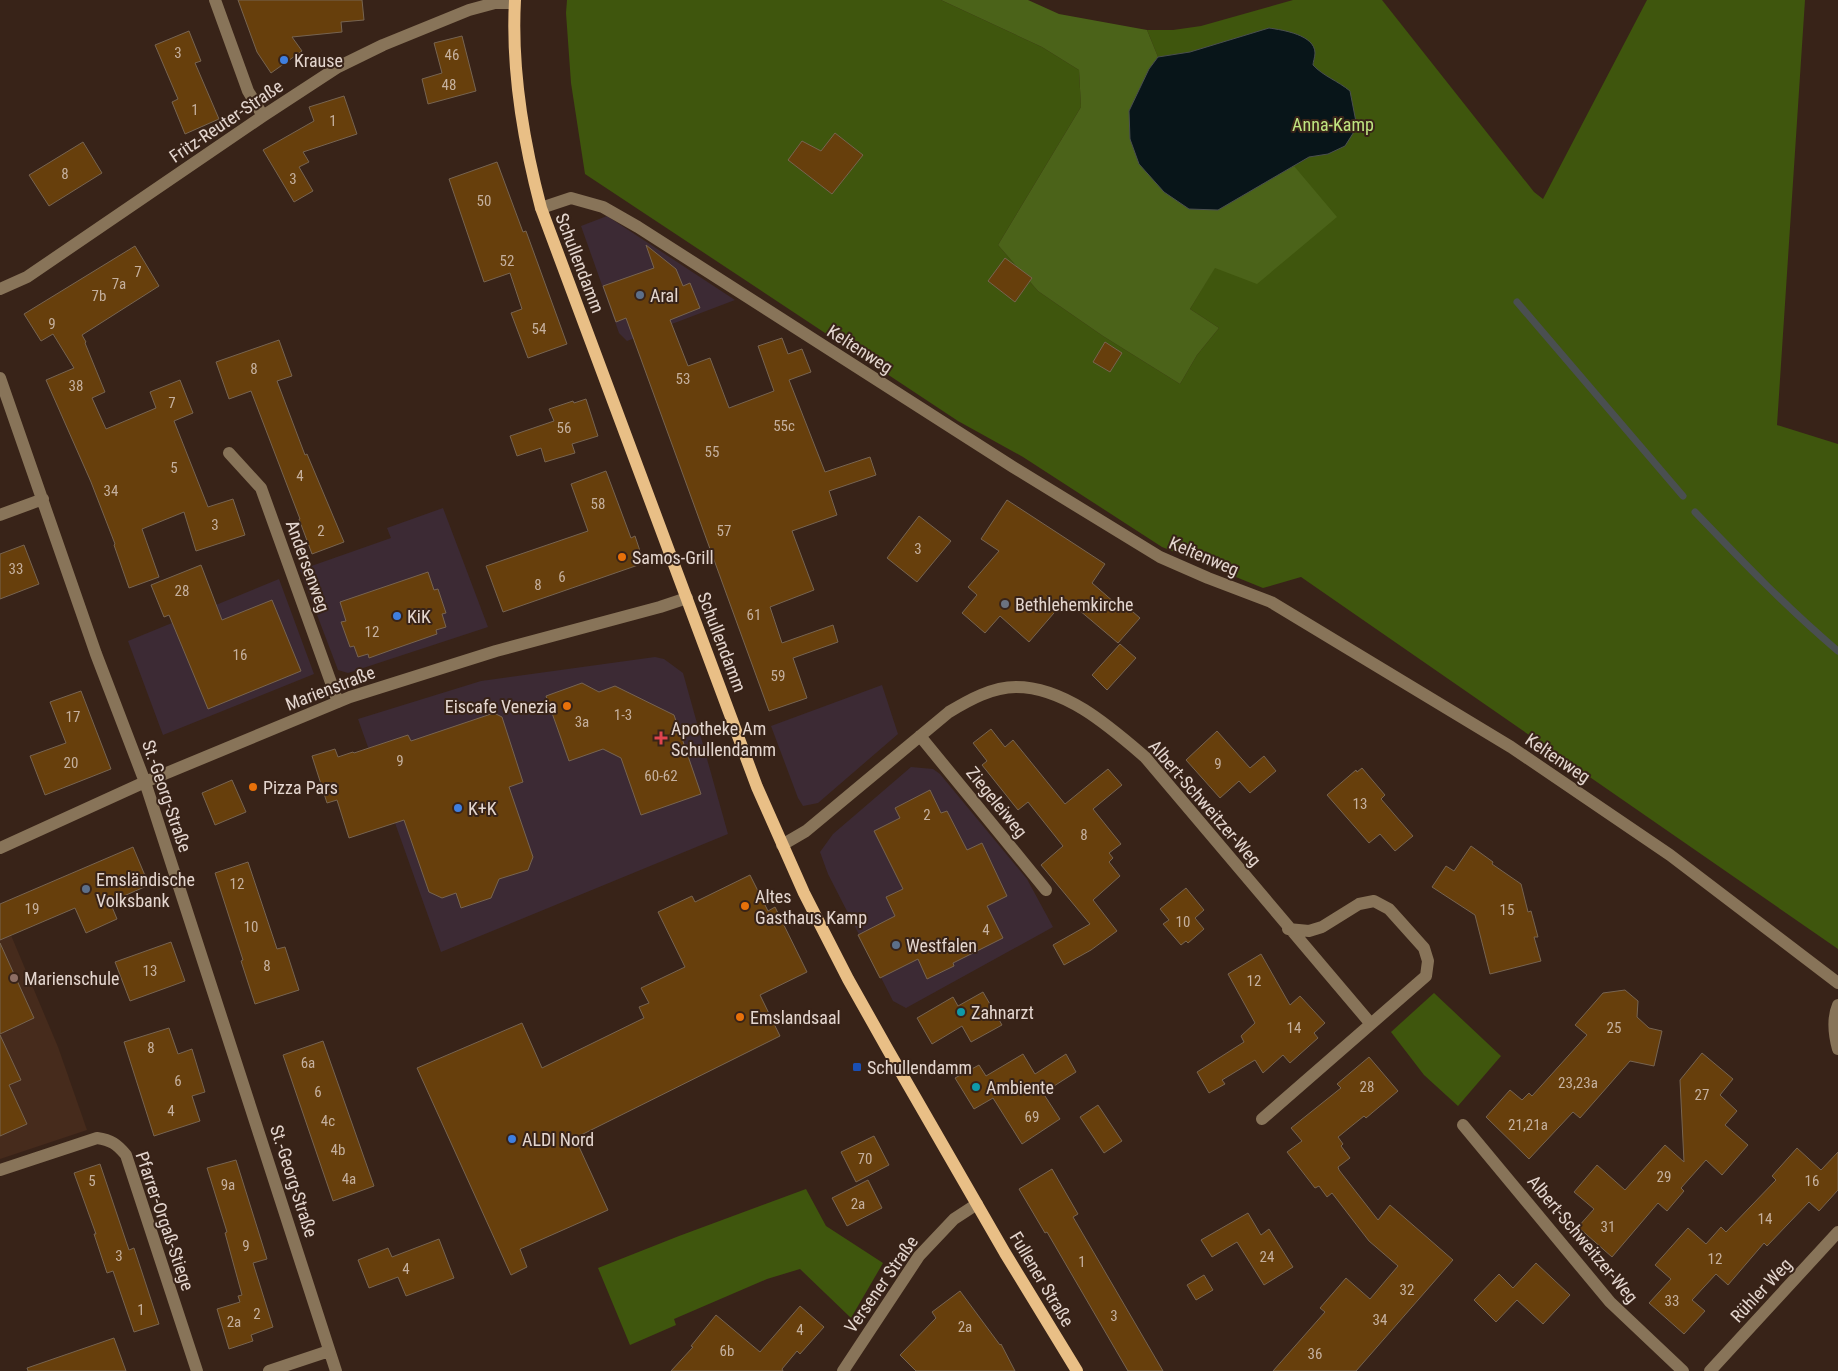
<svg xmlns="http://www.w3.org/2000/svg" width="1838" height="1371" viewBox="0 0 1838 1371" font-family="'Roboto Condensed',sans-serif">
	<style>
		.commercial { fill: #3c2a34 }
		.built { fill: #462b1c }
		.green { fill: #3f560d }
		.forest { fill: #4b6319 }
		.water { fill: #081519; stroke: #4a4f50 }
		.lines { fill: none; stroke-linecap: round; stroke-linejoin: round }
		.stream { stroke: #4a4f50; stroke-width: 7 }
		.building { fill: #673f0c; stroke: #776451 }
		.minor { stroke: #887459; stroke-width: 12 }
		.major { stroke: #e9bf86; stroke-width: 12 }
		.shop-dot { fill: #3f7fe0; stroke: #382318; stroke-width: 2 }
		.service-dot { fill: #5c6f8a; stroke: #382318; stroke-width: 2 }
		.food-dot { fill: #e8710a; stroke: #382318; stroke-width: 2 }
		.worship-dot { fill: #6b7280; stroke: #382318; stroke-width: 2 }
		.health-dot { fill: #e0444e; stroke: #382318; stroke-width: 2 }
		.education-dot { fill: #8d6e63; stroke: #382318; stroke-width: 2 }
		.culture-dot { fill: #0f9aa8; stroke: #382318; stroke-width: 2 }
		.transit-dot { fill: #1a4fb4; stroke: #382318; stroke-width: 2 }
		.labels { text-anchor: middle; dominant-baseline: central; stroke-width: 4; stroke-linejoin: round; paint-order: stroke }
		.number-label { font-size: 15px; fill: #c5b09e }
		.poi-label { font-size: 18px; fill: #e4d6cf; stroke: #382318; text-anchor: start }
		.street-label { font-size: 18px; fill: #e4d6cf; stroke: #382318 }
		.park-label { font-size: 18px; fill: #bfe581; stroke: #382318 }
	</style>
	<rect width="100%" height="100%" fill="#382318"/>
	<path class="commercial" d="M607 216 735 300 627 341 619 333 581 226Z
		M443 508 488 627 348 673 338 670 300 570 391 538 387 528Z
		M279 579 314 674 163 735 128 641Z
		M655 657 664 659 683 673 728 834 441 952 358 719 481 681Z
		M882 685 898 734 818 803 803 806 798 798 771 726Z
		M911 767 933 769 940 774 1027 879 1053 927 906 1008 893 1001 828 874 820 852 833 834Z"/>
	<path class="built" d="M0 909 58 1047 87 1130 0 1159Z"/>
	<path class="green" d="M567 0H941L1042 47 1079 70 1081 107 998 245 1038 291 1103 336 1180 384 1197 355 1219 328 1190 309 1266 181 1180 73 1158 57 1147 30H1173L1201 26 1293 0H1382L1534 192 1543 199 1647 0H1805L1777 425 1838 444V949L1301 577 1263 588 1162 547 1023 457 958 421 585 174 571 83 566 13Z
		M1434 993 1501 1056 1458 1106 1424 1075 1391 1032Z
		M806 1189 826 1226 883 1263 851 1318 800 1269 767 1279 674 1319 676 1325 630 1345 598 1268 679 1236Z"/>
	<path class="forest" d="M941 0H1028L1059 14 1147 30 1158 57 1149 69 1129 111 1266 181 1294 166 1337 217 1257 284 1215 268 1190 309 1219 328 1197 355 1180 384 1103 336 1038 291 998 245 1081 107 1079 70 1042 47Z"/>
	<path class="water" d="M1269 28C1283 30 1315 35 1315 53 1315 57 1313 62 1313 65 1323 76 1338 81 1350 91L1357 127 1345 146 1328 154 1309 157 1218 210 1189 209 1164 192 1139 164 1130 139 1129 111 1149 69 1158 57 1190 52Z"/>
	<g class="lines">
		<path class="stream" d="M1517 302 1683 496
			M1695 512C1741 560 1787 608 1838 651"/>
	</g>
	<path class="building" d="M238 0H362L364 20 341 22 342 32 292 37 302 51 271 73 257 52Z
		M189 31 201 61 195 63 219 119 185 134 172 102 178 99 155 45Z
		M462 36 476 91 428 104 422 79 442 73 434 43Z
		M344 96 357 134 303 152 309 162 299 167 313 191 294 202 263 150 314 121 309 107Z
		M835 133 863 155 832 194 788 160 802 141 821 151Z
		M83 142 102 173 49 206 29 175Z
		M497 162 523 232 526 231 567 344 528 358 511 313 522 309 510 273 484 282 449 179Z
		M646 245 676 269 683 286 690 283 700 308 670 320 688 366 710 358 729 408 774 391 758 346 782 338 788 354 802 349 811 372 789 380 825 472 870 457 876 475 829 491 837 515 792 531 814 590 770 607 782 643 833 625 838 642 793 658 807 698 769 711 626 318 616 322 603 286 654 268Z
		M135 246 159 286 82 335 86 342 85 343 105 392 92 398 106 429 156 408 150 392 180 380 193 413 174 421 208 507 233 499 245 535 196 551 184 512 142 529 159 577 129 588 114 545 115 544 91 482 46 380 74 368 53 334 41 341 24 314Z
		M1005 258 1032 278 1015 302 988 281Z
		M279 340 292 376 277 381 305 455 307 454 344 542 312 554 299 519H300L251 391 229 399 216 362Z
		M1105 342 1122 353 1110 372 1093 362Z
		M586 399 598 436 572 444 575 453 545 462 541 448 517 456 510 436 554 421 549 409 573 401 574 403Z
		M606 471 631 538 635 536 644 563 503 612 486 566 588 531 571 484Z
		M1007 500 1105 564 1092 583 1122 609 1125 605 1140 618 1118 643 1066 599 1029 642 1000 616 985 633 962 613 977 595 968 587 999 551 981 539Z
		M919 516 951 541 917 582 887 558Z
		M24 545 39 584 0 599V554Z
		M201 565 222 620 272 600 301 671 208 709 169 615 164 617 151 585Z
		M428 572 434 590 438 589 446 613 442 614 446 627 436 630 437 634 394 649 369 658 368 654 358 657 354 646 350 647 341 622 346 621 340 602Z
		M1120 644 1136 658 1107 690 1092 675Z
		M582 683 599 692 615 686 674 715 701 794 641 815 621 758 603 749 569 761 546 696Z
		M81 691 111 769 45 795 30 756 66 743 50 702Z
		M494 713 502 717 523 782 509 787 533 857 528 870 499 879 491 898 461 908 456 893 442 898 429 892 404 820 349 838 337 800 327 803 312 756 335 749 338 757 353 752 354 753 408 735 411 741Z
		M991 729 1005 747 1013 740 1065 804 1108 769 1122 785 1093 809 1121 844 1109 853 1113 858 1109 862 1120 876 1093 900 1117 931 1091 950 1064 965 1053 945 1090 924 1041 865 1063 846 1028 802 1018 810 982 765 987 761 973 743Z
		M1217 731 1250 768 1264 756 1276 771 1250 793 1239 781 1220 798 1186 760Z
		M1362 768 1385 795 1381 799 1413 836 1395 851 1380 834 1369 843 1327 795 1356 770 1357 772Z
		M232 780 246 812 215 825 202 793Z
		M930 790 941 813 947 811 967 850 982 843 1007 896 987 906 1003 938 953 963 954 966 927 979 918 959 880 978 858 935 895 916 886 897 903 889 874 831 900 818 895 808Z
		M1471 846 1493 862 1492 864 1521 884 1528 912 1531 911 1538 937H1534L1541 961 1490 974 1475 915 1432 887 1446 866 1454 871Z
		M133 847 149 885 110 902 117 919 86 933 75 908 0 940V904Z
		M248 862 277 949 285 947 299 990 255 1004 241 961 243 960 215 873Z
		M750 875 768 911 775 907 807 972 760 995 780 1036 575 1138 608 1210 520 1249 527 1267 511 1275 417 1068 522 1023 542 1068 644 1018 639 1007 649 1003 641 988 685 967 658 912 692 896 695 902Z
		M1186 888 1204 910 1195 918 1204 929 1188 943 1186 941 1181 945 1163 924 1169 920 1160 909Z
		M171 942 185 981 130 1001 115 962Z
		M0 943 34 1018 0 1034Z
		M1261 954 1290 1005 1300 996 1325 1023 1314 1033 1318 1038 1290 1063 1283 1055 1263 1073 1255 1060 1222 1080 1225 1084 1209 1093 1197 1072 1244 1042 1241 1036 1255 1023 1228 974Z
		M1625 990 1638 1001 1637 1017 1649 1028 1662 1031 1654 1066 1630 1061 1580 1118 1573 1112 1529 1159 1486 1117 1510 1090 1522 1100 1529 1093 1532 1096 1587 1035 1575 1025 1603 993Z
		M983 992 1002 1025 971 1042 962 1026 932 1044 917 1018 953 997 958 1006Z
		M169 1028 178 1054 192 1049 205 1092 192 1096 200 1121 154 1136 124 1042Z
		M0 1035 21 1080 9 1085 27 1124 0 1136Z
		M323 1041 374 1186 333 1201 283 1055Z
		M1702 1053 1733 1079 1720 1095 1737 1111 1725 1125 1748 1145 1722 1175 1706 1160 1681 1188 1684 1191 1667 1211 1658 1203 1612 1257 1578 1227 1594 1209 1574 1192 1597 1165 1625 1190 1665 1145 1684 1162 1680 1080Z
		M1023 1054 1035 1074 1066 1054 1076 1072 1043 1093 1060 1119 1022 1144 993 1098 974 1109 955 1078 979 1065 986 1076Z
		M1369 1057 1398 1091 1366 1118 1364 1116 1338 1137 1343 1144 1341 1146 1350 1158 1338 1167 1339 1170 1378 1220 1390 1205 1453 1260 1356 1371H1273L1325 1312 1320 1308 1346 1278 1370 1299 1398 1266 1369 1241 1332 1193 1327 1197 1319 1186 1315 1188 1287 1152 1302 1141 1291 1128 1341 1088 1337 1084Z
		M1098 1105 1122 1141 1104 1153 1080 1117Z
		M874 1136 889 1165 856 1182 841 1152Z
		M1797 1148 1821 1170 1838 1152V1190L1819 1211 1809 1202 1767 1246 1764 1243 1728 1285 1716 1274 1692 1300 1705 1311 1684 1334 1649 1303 1671 1279 1655 1265 1688 1228 1706 1244 1721 1227 1726 1232 1776 1180 1772 1176Z
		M236 1160 267 1259 253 1263 273 1327 251 1335 253 1341 229 1349 217 1309 240 1302 238 1296 242 1295 225 1233 227 1232 207 1168Z
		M100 1164 129 1250 134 1248 159 1324 134 1332 113 1271 107 1273 94 1234H96L74 1173Z
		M1052 1169 1078 1214 1073 1217 1163 1371H1128L1047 1232 1045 1233 1019 1189Z
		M868 1180 882 1208 847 1226 832 1198Z
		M1248 1213 1261 1235 1269 1229 1293 1267 1264 1285 1237 1242 1212 1257 1201 1240Z
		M439 1239 454 1278 406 1296 398 1277 369 1288 358 1260 388 1248 392 1257Z
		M1536 1263 1570 1295 1543 1324 1517 1300 1496 1322 1474 1300 1499 1274 1513 1288Z
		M1204 1275 1213 1290 1196 1300 1187 1285Z
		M960 1291 1000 1345 1001 1344 1015 1371H916L900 1355 936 1318 932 1312Z
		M800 1306 824 1327 800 1354 797 1351 782 1369 783 1371H671L693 1347 691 1346 716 1315 760 1352Z
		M114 1338 126 1371H28L27 1368Z"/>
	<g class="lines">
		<path class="minor" d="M215 0 248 91 263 116
			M541 208 571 198 603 207 638 227 1013 467 1160 557 1208 578 1271 602 1511 747 1670 855 1838 983
			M0 289 27 277 263 116 338 67 383 45 469 10 495 3H514
			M0 378 96 654 145 782 336 1371
			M229 453 261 488 338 702
			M0 515 43 499
			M920 736 1046 890
			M782 845 806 831 949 712C969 700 992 687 1016 687 1065 687 1110 727 1145 757L1371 1024
			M0 848 145 782 350 697 496 651 660 607 687 598
			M1838 1005C1832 1019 1834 1034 1838 1049
			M1262 1119 1426 976 1428 961 1424 948 1389 909 1374 901 1359 904 1322 927 1309 931 1288 929
			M1463 1125 1610 1302 1683 1371
			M0 1170 97 1138C111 1140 117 1144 126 1155L197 1371
			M269 1371 329 1351
			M843 1371 919 1256 954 1219 977 1204
			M1710 1371 1838 1232"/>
		<path class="major" d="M515 0C511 71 523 140 541 208L757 787 804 893 848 979 888 1050 1005 1253 1077 1371"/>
	</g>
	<g class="shop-dot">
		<circle cx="284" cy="60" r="5"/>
		<circle cx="397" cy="616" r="5"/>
		<circle cx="458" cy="808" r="5"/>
		<circle cx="512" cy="1139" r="5"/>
	</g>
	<g class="service-dot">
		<circle cx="640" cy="295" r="5"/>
		<circle cx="86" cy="889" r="5"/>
		<circle cx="896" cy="945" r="5"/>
	</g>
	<g class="food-dot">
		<circle cx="622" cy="557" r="5"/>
		<circle cx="567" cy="706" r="5"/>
		<circle cx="253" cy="787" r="5"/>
		<circle cx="745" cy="906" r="5"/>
		<circle cx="740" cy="1017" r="5"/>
	</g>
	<circle class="worship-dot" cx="1005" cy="604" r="5"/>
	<path class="health-dot" d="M658.5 730.5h5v5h5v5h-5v5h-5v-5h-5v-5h5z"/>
	<circle class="education-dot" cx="14" cy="978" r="5"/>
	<g class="culture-dot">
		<circle cx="961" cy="1012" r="5"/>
		<circle cx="976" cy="1087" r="5"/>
	</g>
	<rect class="transit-dot" x="852" y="1062" width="10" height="10" rx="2.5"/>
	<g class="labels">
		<g class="number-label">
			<text x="178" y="53">3</text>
			<text x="452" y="55">46</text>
			<text x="449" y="85">48</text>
			<text x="195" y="110">1</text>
			<text x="333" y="121">1</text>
			<text x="65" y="174">8</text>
			<text x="293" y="179">3</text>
			<text x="484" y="201">50</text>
			<text x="507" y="261">52</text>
			<text x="138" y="272">7</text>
			<text x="119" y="284">7a</text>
			<text x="99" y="296">7b</text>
			<text x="52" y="324">9</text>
			<text x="539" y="329">54</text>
			<text x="254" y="369">8</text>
			<text x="683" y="379">53</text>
			<text x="76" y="386">38</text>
			<text x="172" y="403">7</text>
			<text x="784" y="426">55c</text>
			<text x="564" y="428">56</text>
			<text x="712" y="452">55</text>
			<text x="174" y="468">5</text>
			<text x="300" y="476">4</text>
			<text x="111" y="491">34</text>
			<text x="598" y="504">58</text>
			<text x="215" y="525">3</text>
			<text x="321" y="531">2</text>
			<text x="724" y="531">57</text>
			<text x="918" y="549">3</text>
			<text x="16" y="569">33</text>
			<text x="562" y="577">6</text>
			<text x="538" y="585">8</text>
			<text x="182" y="591">28</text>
			<text x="754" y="615">61</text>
			<text x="372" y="632">12</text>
			<text x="240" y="655">16</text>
			<text x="778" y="676">59</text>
			<text x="623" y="715">1-3</text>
			<text x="73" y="717">17</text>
			<text x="582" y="722">3a</text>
			<text x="400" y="761">9</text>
			<text x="71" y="763">20</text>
			<text x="1218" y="764">9</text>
			<text x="661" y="776">60-62</text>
			<text x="1360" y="804">13</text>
			<text x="927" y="815">2</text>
			<text x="1084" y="835">8</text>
			<text x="237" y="884">12</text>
			<text x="32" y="909">19</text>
			<text x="1507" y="910">15</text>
			<text x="1183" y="922">10</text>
			<text x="251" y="927">10</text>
			<text x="986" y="930">4</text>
			<text x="267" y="966">8</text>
			<text x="150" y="971">13</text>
			<text x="1254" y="981">12</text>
			<text x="1294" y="1028">14</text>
			<text x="1614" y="1028">25</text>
			<text x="151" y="1048">8</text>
			<text x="308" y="1063">6a</text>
			<text x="178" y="1081">6</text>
			<text x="1578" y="1083">23,23a</text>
			<text x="1367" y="1087">28</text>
			<text x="318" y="1092">6</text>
			<text x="1702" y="1095">27</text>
			<text x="171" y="1111">4</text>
			<text x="1032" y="1117">69</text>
			<text x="328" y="1121">4c</text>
			<text x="1528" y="1125">21,21a</text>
			<text x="338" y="1150">4b</text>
			<text x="865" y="1159">70</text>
			<text x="1664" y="1177">29</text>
			<text x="349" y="1179">4a</text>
			<text x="92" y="1181">5</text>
			<text x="1812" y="1181">16</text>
			<text x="228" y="1185">9a</text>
			<text x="858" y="1204">2a</text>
			<text x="1765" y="1219">14</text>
			<text x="1608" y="1227">31</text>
			<text x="246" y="1246">9</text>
			<text x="119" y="1256">3</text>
			<text x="1267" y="1257">24</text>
			<text x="1715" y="1259">12</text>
			<text x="1082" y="1262">1</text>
			<text x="406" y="1269">4</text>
			<text x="1407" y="1290">32</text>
			<text x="1672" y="1301">33</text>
			<text x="141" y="1310">1</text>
			<text x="257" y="1314">2</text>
			<text x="1114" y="1316">3</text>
			<text x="1380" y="1320">34</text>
			<text x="234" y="1322">2a</text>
			<text x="965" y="1327">2a</text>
			<text x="800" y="1330">4</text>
			<text x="727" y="1351">6b</text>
			<text x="1315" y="1354">36</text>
		</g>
		<g class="poi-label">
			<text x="294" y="60">Krause</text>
			<text x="650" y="295">Aral</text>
			<text x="632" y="557">Samos-Grill</text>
			<text x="1015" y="604">Bethlehemkirche</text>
			<text x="407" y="616">KiK</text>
			<text x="557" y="706" text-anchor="end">Eiscafe Venezia</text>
			<text x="671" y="728">Apotheke Am<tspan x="671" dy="21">Schullendamm</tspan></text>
			<text x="263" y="787">Pizza Pars</text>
			<text x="468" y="808">K+K</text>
			<text x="96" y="879">Emsländische<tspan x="96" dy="21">Volksbank</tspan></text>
			<text x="755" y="896">Altes<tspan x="755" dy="21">Gasthaus Kamp</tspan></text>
			<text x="906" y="945">Westfalen</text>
			<text x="24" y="978">Marienschule</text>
			<text x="971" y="1012">Zahnarzt</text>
			<text x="750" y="1017">Emslandsaal</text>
			<text x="867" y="1067">Schullendamm</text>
			<text x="986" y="1087">Ambiente</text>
			<text x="522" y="1139">ALDI Nord</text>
		</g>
		<g class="street-label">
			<text transform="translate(226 121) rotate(-34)">Fritz-Reuter-Straße</text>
			<text transform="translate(580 263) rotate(69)">Schullendamm</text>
			<text transform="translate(860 349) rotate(33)">Keltenweg</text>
			<text transform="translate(1204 556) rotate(23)">Keltenweg</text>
			<text transform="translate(308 566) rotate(70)">Andersenweg</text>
			<text transform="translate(722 642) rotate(69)">Schullendamm</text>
			<text transform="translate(330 688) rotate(-21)">Marienstraße</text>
			<text transform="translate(1558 758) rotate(34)">Keltenweg</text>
			<text transform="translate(167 796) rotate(71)">St.-Georg-Straße</text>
			<text transform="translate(997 802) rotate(51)">Ziegeleiweg</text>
			<text transform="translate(1205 803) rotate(49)">Albert-Schweitzer-Weg</text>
			<text transform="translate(294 1181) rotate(72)">St.-Georg-Straße</text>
			<text transform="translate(165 1221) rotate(71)">Pfarrer-Orgaß-Stiege</text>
			<text transform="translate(1583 1239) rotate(50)">Albert-Schweitzer-Weg</text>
			<text transform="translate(1042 1279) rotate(59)">Fullener Straße</text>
			<text transform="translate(881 1284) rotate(-55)">Versener Straße</text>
			<text transform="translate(1761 1290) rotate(-47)">Rühler Weg</text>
		</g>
		<g class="park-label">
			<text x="1333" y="124">Anna-Kamp</text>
		</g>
	</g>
</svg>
